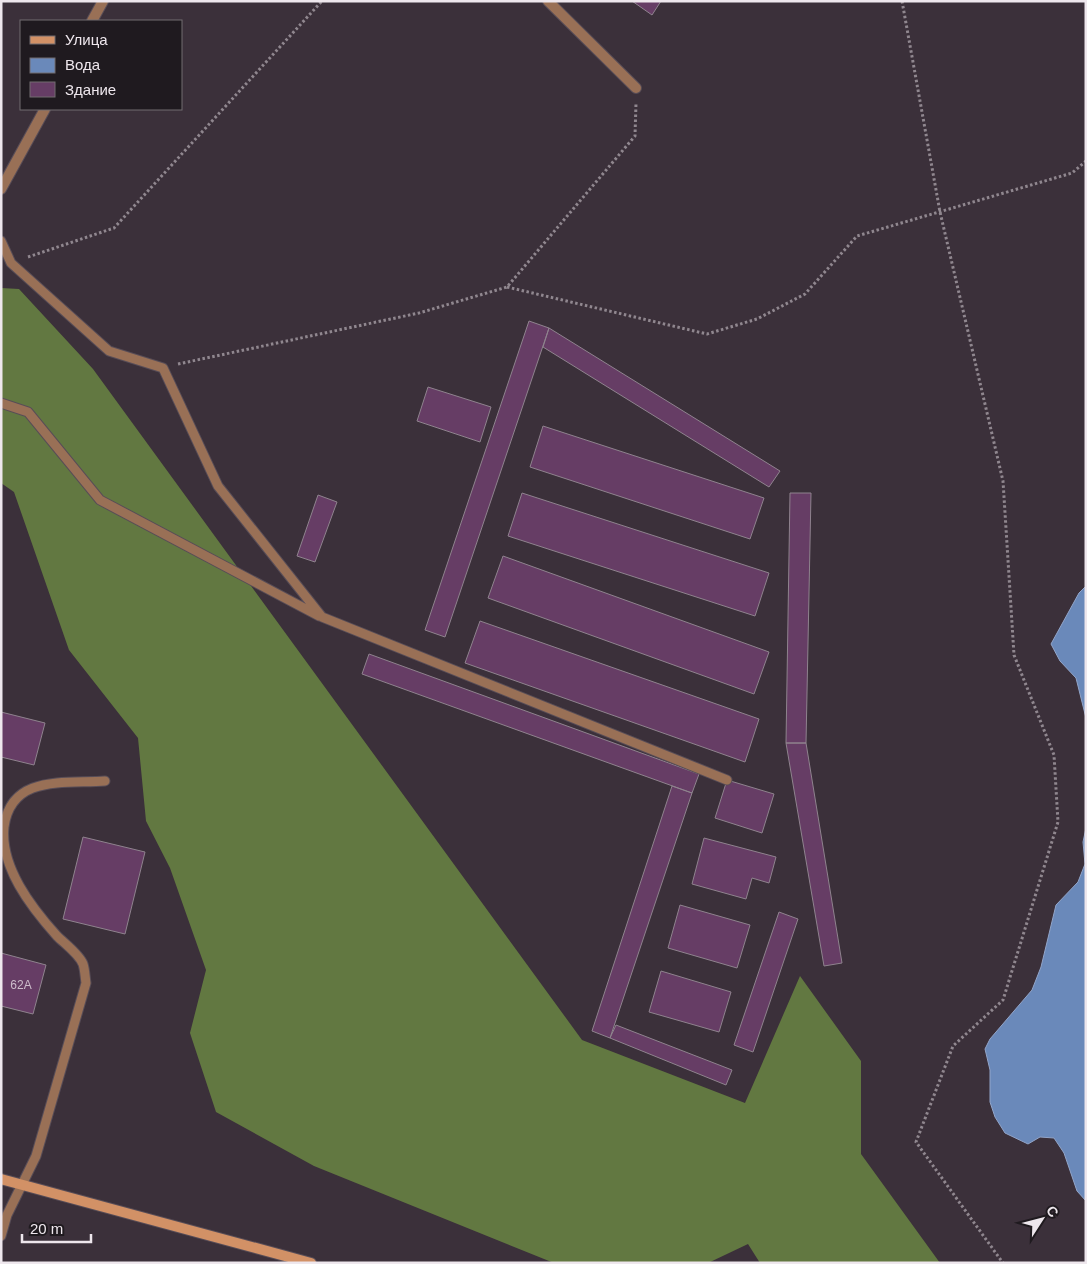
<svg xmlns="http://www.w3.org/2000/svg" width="1087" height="1264" viewBox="0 0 1087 1264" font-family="Arial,sans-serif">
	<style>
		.forest { fill: #627841 }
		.water { fill: #6a89ba; stroke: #92a5c9 }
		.building { fill: #663d65; stroke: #8f838e }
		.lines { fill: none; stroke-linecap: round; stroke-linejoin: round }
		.lane-casing { stroke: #584d57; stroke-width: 11 }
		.street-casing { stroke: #584d57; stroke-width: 12 }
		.secondary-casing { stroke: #584d57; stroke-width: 12 }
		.path { stroke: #90878f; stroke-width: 3; stroke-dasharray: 2.5 2.5; stroke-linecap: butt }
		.lane { stroke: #997056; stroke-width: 9 }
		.street { stroke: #997056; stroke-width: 10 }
		.secondary { stroke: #d29166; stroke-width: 10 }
		.labels { text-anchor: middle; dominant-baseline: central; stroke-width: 4.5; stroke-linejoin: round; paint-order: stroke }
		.number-label { font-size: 12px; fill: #ccbccb }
	</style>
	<rect width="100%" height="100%" fill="#3b303a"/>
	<path class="forest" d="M1 288 19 289 93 369 582 1040 745 1103 800 976 861 1061V1154L940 1263H760L748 1244 708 1263H554L314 1166 216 1112 190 1033 206 970 170 868 146 821 138 738 69 650 14 492 1 483Z"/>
	<path class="water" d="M1086 586V718L1076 678 1060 661 1051 644 1079 593Z
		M1086 828V1201L1077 1191 1064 1153 1054 1138 1040 1137 1028 1144 1005 1133 995 1117 990 1102V1070L985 1049 990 1039 1032 990 1041 967 1056 905 1078 882 1085 864 1083 842Z"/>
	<path class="building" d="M632 1H661L652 15Z
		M529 321 549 328 445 637 425 630Z
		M549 328 780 471 769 487 543 347Z
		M428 387 491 407 480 442 417 421Z
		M543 426 764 498 750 539 530 467Z
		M522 493 769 573 755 616 508 536Z
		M790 493H811L806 743H786Z
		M318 495 337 502 315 562 297 556Z
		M503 556 769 652 754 694 488 598Z
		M480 621 759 719 745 762 465 663Z
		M369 654 699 774 692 793 362 674Z
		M1 712 45 723 34 765 1 757Z
		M786 743H806L842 963 824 966Z
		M727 780 774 794 762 833 715 818Z
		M672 786 692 793 610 1038 592 1031Z
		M83 837 145 852 125 934 63 919Z
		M704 838 776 857 769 883 752 878 746 899 692 884Z
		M680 905 750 925 737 968 668 948Z
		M779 912 798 919 753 1052 734 1045Z
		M1 953 46 965 33 1014 1 1006Z
		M661 971 731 992 719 1032 649 1012Z
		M616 1025 732 1070 726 1085 610 1038Z"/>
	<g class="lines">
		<defs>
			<path id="lane" d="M1 241 11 263 109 351 163 368 218 486 322 617 727 780
				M1 403 28 412 100 500 319 616
				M1 1236 7 1215 36 1156 86 983C85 977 85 970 83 964 79 954 65 944 57 936 31 907 0 867 4 827 11 774 65 784 105 781"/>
			<path id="street" d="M548 1 636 88
				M92 21 103 1
				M1 189 45 109"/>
			<path id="secondary" d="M1 1179 311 1263"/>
		</defs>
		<use href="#lane" class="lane-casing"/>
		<use href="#street" class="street-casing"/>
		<use href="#secondary" class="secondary-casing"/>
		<path class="path" d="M902 1 940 212 1003 481 1014 655 1054 755 1058 822 1003 1000 953 1046 916 1142 1003 1263
			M28 257 114 228 322 1
			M507 287 707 334 757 319 805 294 857 236 1072 173 1086 161
			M178 364 419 313 507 287 635 136 636 103"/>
		<use href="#lane" class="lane"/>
		<use href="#street" class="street"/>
		<use href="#secondary" class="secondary"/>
	</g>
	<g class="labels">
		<g class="number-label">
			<text x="21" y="985">62А</text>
		</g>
	</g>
	<rect width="1087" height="1264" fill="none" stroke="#eee7ed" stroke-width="5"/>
	<rect x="20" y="20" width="162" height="90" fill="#1f1a1f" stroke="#726c71"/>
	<rect x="30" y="36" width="25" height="8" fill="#d29166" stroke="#726c71"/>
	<text x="65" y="45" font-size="15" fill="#eee7ed">Улица</text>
	<rect x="30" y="58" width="25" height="15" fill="#6a89ba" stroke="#726c71"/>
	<text x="65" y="70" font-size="15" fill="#eee7ed">Вода</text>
	<rect x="30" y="82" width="25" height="15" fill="#663d65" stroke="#726c71"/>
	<text x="65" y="95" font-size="15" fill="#eee7ed">Здание</text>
	<g transform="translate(1042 1219) rotate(54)" stroke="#1f1a1f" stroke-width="4" paint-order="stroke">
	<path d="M0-4L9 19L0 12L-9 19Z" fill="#eee7ed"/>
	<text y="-8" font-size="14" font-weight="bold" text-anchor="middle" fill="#eee7ed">С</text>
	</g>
	<path d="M22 1234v8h69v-8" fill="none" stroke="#eee7ed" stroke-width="2.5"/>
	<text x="30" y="1234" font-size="15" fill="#eee7ed" stroke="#1f1a1f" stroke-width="4" paint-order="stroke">20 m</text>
</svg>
